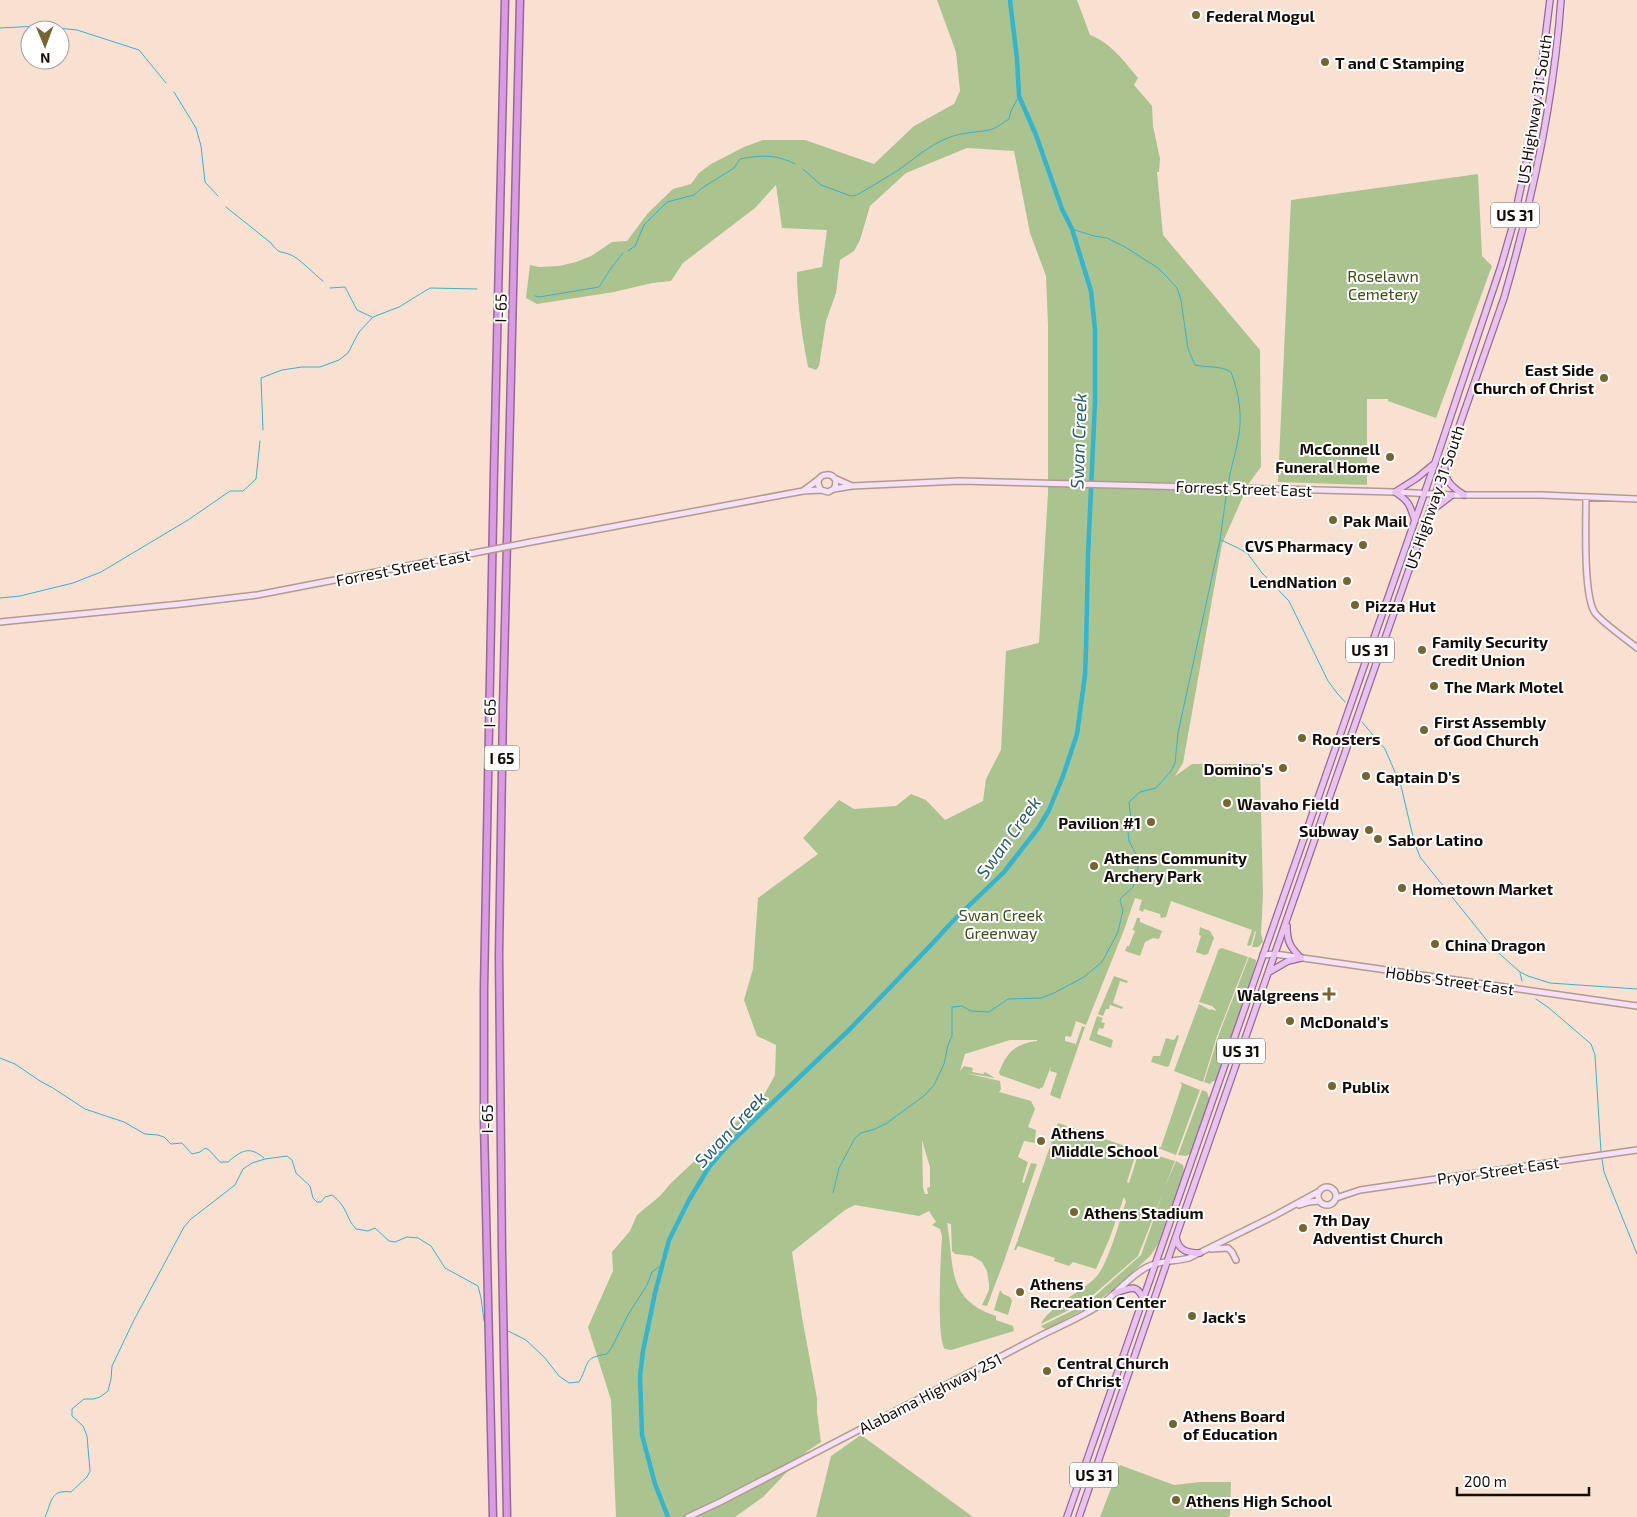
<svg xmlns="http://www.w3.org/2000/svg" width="1637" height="1517" viewBox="0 0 1637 1517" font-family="'Exo 2',sans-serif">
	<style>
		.green { fill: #abc38f; fill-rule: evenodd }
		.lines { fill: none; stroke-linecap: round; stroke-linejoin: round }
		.stream { stroke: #33b4cf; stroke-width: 1 }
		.canal { stroke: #33b4cf; stroke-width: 4.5 }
		.secondary-casing { stroke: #b29b8c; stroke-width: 8 }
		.primary-casing { stroke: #956997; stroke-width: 8 }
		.highway-casing { stroke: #956997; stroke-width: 9 }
		.secondary { stroke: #f4e1f7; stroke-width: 5 }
		.primary { stroke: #e9c2ef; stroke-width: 5.5 }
		.highway { stroke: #da9ae5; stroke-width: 6 }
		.secondary-bridge-casing { stroke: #b29b8c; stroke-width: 8; stroke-linecap: butt }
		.secondary-bridge { stroke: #f4e1f7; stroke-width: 5 }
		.poi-dot { fill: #766533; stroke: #fff; stroke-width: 2 }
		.labels { text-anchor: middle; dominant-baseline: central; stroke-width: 4; stroke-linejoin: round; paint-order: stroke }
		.shield { fill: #fff; stroke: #5a5651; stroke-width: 1 }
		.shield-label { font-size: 15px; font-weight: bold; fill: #140d07 }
		.poi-label { font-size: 16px; font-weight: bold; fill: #140d07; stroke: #fff; text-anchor: start }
		.street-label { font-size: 16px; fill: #140d07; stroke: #fff }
		.park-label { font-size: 16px; fill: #384f16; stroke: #fff }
		.water-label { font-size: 18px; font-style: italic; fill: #285b67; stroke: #fff }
	</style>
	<rect width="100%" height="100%" fill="#f9e1d1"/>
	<path class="green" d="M937 0H1077L1090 35C1111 43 1124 61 1138 78L1134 85 1152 106 1153 126 1160 159 1159 172H1157L1163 235 1260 350 1261 467 1249 483 1222 544 1183 763 1175 776 1192 764H1260L1263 895 1261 933 1263 942 1258 947H1252L1256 932 1255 931 1251 945 1248 946 1247 945 1252 930 1171 901 1166 917 1161 918 1160 914 1144 909 1143 912 1139 910 1142 900 1135 898 1124 930 1086 1025 1076 1021 1071 1037 1066 1036 1065 1037V1041L1076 1044 1082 1026 1085 1027 1060 1099 1050 1095 1057 1073 1050 1071 1051 1066 1043 1087 1039 1089 1000 1075 999 1072C1007 1052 1015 1044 1037 1041V1040H1010L965 1054 960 1071 964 1066 973 1068 972 1072 983 1074 985 1072 995 1078 965 1073 1000 1081 1001 1089 999 1092 1031 1101 1035 1109 1028 1127 1036 1130 1035 1143 1024 1141 1018 1157 1028 1162 1022 1182 1024 1183 1031 1163 1037 1164 1004 1261 987 1306 982 1305 989 1290V1284L987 1271 982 1262 972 1256 955 1254 952 1251 951 1224 947 1223C955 1266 945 1299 996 1316V1320L1013 1326 1014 1331 951 1350 945 1349C936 1339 941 1254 942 1236L940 1229 932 1225 936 1222 929 1211 919 1216 855 1205 845 1210 792 1252 802 1317 817 1398V1412L821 1442 806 1452 763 1497 735 1517H616L611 1400 588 1327 613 1271 612 1252 630 1231 637 1215 660 1196 671 1183 763 1097 775 1075 776 1045 757 1036 744 1000 753 969 758 898 818 854 803 838 839 800 854 809 896 806 911 794 926 800 945 820 983 801 986 779 1001 750 1006 651 1039 643 1048 493V325L1046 276 1030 233 1014 151 967 148 906 173 870 206 860 240 854 251 840 260 836 293 826 321 819 366 816 370 808 367C802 335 797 304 797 272L822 267 827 230 782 228 776 185 755 208 683 263 671 281 652 283 614 292 537 304 526 298 530 265 539 267 559 266 576 262 591 256 612 242 627 241 648 213 673 189 691 184 699 173 711 164 744 147 763 140H805L874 164 914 126 954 104 960 91 956 52ZM922 1140 930 1167V1187L927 1188 928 1194H925L923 1188Z
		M1478 174 1482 256 1492 266 1436 418 1388 401V399H1367V485L1278 482 1291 200Z
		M1137 918H1140V922L1162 931 1159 939 1153 938 1145 942 1140 956 1125 951 1127 946H1129L1135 931 1132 929H1133Z
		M1200 927 1210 931 1214 938 1208 954 1204 955 1196 952 1201 936 1199 935Z
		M1222 948 1248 957 1217 1036 1203 1082 1174 1071 1199 1004 1210 1010 1212 1009 1215 1011 1216 1010 1212 1006 1199 1002 1219 949Z
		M1249 957 1256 960V962L1246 997 1217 1082 1213 1081 1210 1084 1204 1082 1219 1034Z
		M1114 976 1128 981 1127 983 1120 981 1113 1003 1123 1007 1122 1009 1110 1005 1109 1009H1106L1103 1016 1098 1014Z
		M1097 1016 1103 1018 1101 1022 1105 1023 1103 1029 1099 1028 1097 1034 1113 1040 1111 1048 1089 1040Z
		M1177 1035 1179 1036 1169 1066 1167 1067 1151 1062 1153 1056H1160L1166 1038 1173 1040 1175 1039Z
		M1180 1082 1200 1090 1176 1155 1158 1148 1161 1147 1182 1085Z
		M1202 1090 1207 1092 1210 1100 1191 1153 1186 1156 1178 1155Z
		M1058 1123 1137 1150 1127 1182 1129 1183 1139 1152 1142 1151 1175 1161 1164 1189 1176 1161 1183 1165 1184 1171 1158 1244 1151 1255 1120 1284 1094 1304 1047 1329 1043 1328 1041 1326 1086 1304 1141 1255 1163 1193 1138 1256 1085 1302 1041 1324C1047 1308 1083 1291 1096 1277 1108 1265 1120 1219 1126 1202L1124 1197 1109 1240 1096 1269 1073 1262 1069 1266 1054 1261 1055 1258 1018 1246 1016 1250H1014L1017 1242 1018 1241V1239Z
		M1000 1290 1003 1294 1010 1297 1012 1301 1008 1315 994 1310Z
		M861 1435 973 1517H816L831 1456Z
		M1120 1465 1174 1485 1200 1482H1231L1230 1515 1228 1517H1100Z"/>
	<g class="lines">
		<path class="stream" d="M0 28 38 26 77 30 139 50 166 83
			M174 92 196 128 201 146 205 182 218 196
			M803 169 821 185 851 196 857 195C870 187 884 179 897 171 913 160 929 145 948 138 962 132 975 133 989 130 996 129 1002 123 1009 119L1011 111 1019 96
			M226 207 271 243C280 255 279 250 291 255 299 258 315 275 323 281
			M1072 229 1094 236 1107 238 1125 247 1158 268 1168 278 1177 288 1181 300 1188 349 1195 365C1208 368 1219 365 1231 372 1239 393 1243 417 1238 440 1235 456 1230 470 1228 486
			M628 251 635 246 644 225 667 202 694 195 702 188 734 168 740 159C760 155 776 154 795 164
			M330 288 345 287 357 310 372 317
			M535 296 539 297 599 287 611 268 623 253
			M263 430 261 378 282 370 302 367H320L339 360 348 353 359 332 373 317 399 307 430 288 477 289
			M1221 540 1238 548 1248 554 1262 573 1289 601 1328 681 1337 693 1345 702
			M0 598 20 596 73 583 101 572 188 520 230 491H243L256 479 260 441
			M1362 722 1385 749 1401 786 1414 841 1420 857 1493 948 1520 972 1528 976 1550 983 1637 989
			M1520 973 1522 981
			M1536 999 1549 1008 1591 1044 1595 1055 1601 1152
			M0 1058 15 1064 40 1081 53 1088 85 1109 124 1122 145 1134 158 1135 164 1137 171 1144 182 1143 192 1154 200 1152 205 1148 209 1150 220 1162H228C241 1151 249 1145 264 1158
			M1602 1159 1604 1172 1637 1254
			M833 1193 839 1168 855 1138 861 1133 875 1129 887 1123 925 1095 934 1085 944 1064 948 1045 952 1036V1007L962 1006 971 1011 989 1012 1008 999 1041 998 1054 993 1084 977 1102 962 1118 932 1123 910 1120 901 1121 898 1133 887 1138 868 1137 856 1129 841 1128 831 1131 820 1129 802 1140 792 1156 788 1171 771 1175 763 1178 733 1220 540 1227 490
			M508 1331 526 1340 545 1358 559 1376 569 1383 579 1382C590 1363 582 1358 607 1354L612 1347 628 1315 647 1285 652 1272 663 1264
			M45 1517C52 1502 50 1489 71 1492L87 1477 90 1471 87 1436 83 1426 72 1416V1409L84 1399H94L100 1397 108 1391 111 1379 112 1366 134 1320 184 1227 191 1219 235 1185 243 1169 252 1163 265 1159 287 1156 292 1160 296 1173 310 1186 313 1198 317 1202H321L325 1197 332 1195C348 1207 345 1217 356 1229L368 1231 375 1228 389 1241 395 1242 407 1237 418 1238 431 1246 445 1268 478 1286 481 1298 484 1321 485 1323"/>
		<path class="canal" d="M668 1517 655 1484 642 1435 640 1376 643 1351 655 1293 669 1240 689 1200 709 1167 728 1145 849 1030 930 946 953 921 1004 872 1039 827 1049 810 1063 776 1077 734 1085 675 1086 649 1088 555 1095 402V329L1091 291 1072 229 1062 209 1036 135 1019 96 1017 59 1010 0"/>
		<defs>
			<path id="secondary" d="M834 478 852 486
				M821 490C808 471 844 469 834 489
				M803 491 819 479
				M1586 497C1586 521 1583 596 1595 613 1604 624 1625 638 1637 648
				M531 542 803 491 821 490 828 492 834 489 852 486 960 481 1395 492 1452 495H1541L1637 499
				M0 622 181 604 257 595 469 554
				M1263 955 1275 954 1637 1006
				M1318 1196a9 9 0 1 1 18 0a9 9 0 1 1-18 0Z
				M1336 1198 1360 1190 1637 1150
				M1299 1205 1309 1202 1319 1201
				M1211 1249 1228 1248 1232 1252 1236 1260
				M688 1517 720 1502 1042 1335C1062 1325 1084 1316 1103 1303 1118 1292 1131 1275 1147 1267 1160 1260 1175 1262 1189 1258L1272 1217 1318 1192"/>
			<path id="primary" d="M1445 470C1446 483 1454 488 1464 495
				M1430 512 1452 495
				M1415 521C1410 505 1409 501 1395 492L1417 478 1435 463
				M1287 926C1287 942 1290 947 1301 958
				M1269 972 1288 961 1301 958
				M1176 1237C1178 1251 1188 1253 1200 1253
				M1115 1293C1128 1289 1137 1282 1143 1299
				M1067 1517 1435 463 1501 266 1512 228 1534 127 1550 0
				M1079 1517 1167 1262 1504 298C1532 201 1554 101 1561 0"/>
			<path id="highway" d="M493 1517 484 1124V989L494 469 505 0
				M507 1517 502 1251 499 955 503 708 520 0"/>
		</defs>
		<use href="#secondary" class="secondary-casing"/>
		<use href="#primary" class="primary-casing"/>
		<use href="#highway" class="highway-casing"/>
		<use href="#secondary" class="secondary"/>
		<use href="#primary" class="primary"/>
		<use href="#highway" class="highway"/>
		<defs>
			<path id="secondary-bridge" d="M469 554 531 542"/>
		</defs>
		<use href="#secondary-bridge" class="secondary-bridge-casing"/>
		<use href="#secondary-bridge" class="secondary-bridge"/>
	</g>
	<g class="poi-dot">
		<circle cx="1196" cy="15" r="5"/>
		<circle cx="1325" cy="62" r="5"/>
		<circle cx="1604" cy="378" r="5"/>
		<circle cx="1390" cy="457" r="5"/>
		<circle cx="1333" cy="520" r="5"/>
		<circle cx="1363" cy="545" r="5"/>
		<circle cx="1347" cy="581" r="5"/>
		<circle cx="1355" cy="605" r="5"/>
		<circle cx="1422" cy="650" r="5"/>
		<circle cx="1434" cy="686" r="5"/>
		<circle cx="1424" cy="730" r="5"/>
		<circle cx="1302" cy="738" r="5"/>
		<circle cx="1283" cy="768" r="5"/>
		<circle cx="1366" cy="776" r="5"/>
		<circle cx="1227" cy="803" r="5"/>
		<circle cx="1151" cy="822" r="5"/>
		<circle cx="1369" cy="830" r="5"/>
		<circle cx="1378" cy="839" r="5"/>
		<circle cx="1094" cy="866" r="5"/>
		<circle cx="1402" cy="888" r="5"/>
		<circle cx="1435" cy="944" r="5"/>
		<path d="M1326.5 986.5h5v5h5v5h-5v5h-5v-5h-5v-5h5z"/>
		<circle cx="1290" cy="1021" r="5"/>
		<circle cx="1332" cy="1086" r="5"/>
		<circle cx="1041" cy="1141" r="5"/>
		<circle cx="1074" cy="1212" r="5"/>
		<circle cx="1303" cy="1228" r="5"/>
		<circle cx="1020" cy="1292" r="5"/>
		<circle cx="1192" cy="1316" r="5"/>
		<circle cx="1047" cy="1371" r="5"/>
		<circle cx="1173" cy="1424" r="5"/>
		<circle cx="1176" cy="1500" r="5"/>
	</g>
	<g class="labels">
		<g class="shield">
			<rect x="1491" y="202.5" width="48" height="25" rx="4"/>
			<rect x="1346" y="637.5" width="48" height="25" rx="4"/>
			<rect x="484.5" y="745.5" width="35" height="25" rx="4"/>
			<rect x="1217" y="1038.5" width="48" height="25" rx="4"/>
			<rect x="1070" y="1462.5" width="48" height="25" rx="4"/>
		</g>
		<g class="shield-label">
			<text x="1515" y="215">US 31</text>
			<text x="1370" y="650">US 31</text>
			<text x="502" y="758">I 65</text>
			<text x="1241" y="1051">US 31</text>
			<text x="1094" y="1475">US 31</text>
		</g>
		<g class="poi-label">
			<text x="1206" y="15">Federal Mogul</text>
			<text x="1335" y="62">T and C Stamping</text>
			<text x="1594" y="369" text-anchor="end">East Side<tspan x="1594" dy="18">Church of Christ</tspan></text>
			<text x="1380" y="448" text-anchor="end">McConnell<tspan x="1380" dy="18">Funeral Home</tspan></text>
			<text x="1343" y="520">Pak Mail</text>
			<text x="1353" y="545" text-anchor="end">CVS Pharmacy</text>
			<text x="1337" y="581" text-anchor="end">LendNation</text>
			<text x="1365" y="605">Pizza Hut</text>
			<text x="1432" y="641">Family Security<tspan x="1432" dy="18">Credit Union</tspan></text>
			<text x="1444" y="686">The Mark Motel</text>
			<text x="1434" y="721">First Assembly<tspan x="1434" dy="18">of God Church</tspan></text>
			<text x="1312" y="738">Roosters</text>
			<text x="1273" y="768" text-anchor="end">Domino's</text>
			<text x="1376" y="776">Captain D's</text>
			<text x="1237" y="803">Wavaho Field</text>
			<text x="1141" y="822" text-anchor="end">Pavilion #1</text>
			<text x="1359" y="830" text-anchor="end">Subway</text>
			<text x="1388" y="839">Sabor Latino</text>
			<text x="1104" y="857">Athens Community<tspan x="1104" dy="18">Archery Park</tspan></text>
			<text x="1412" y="888">Hometown Market</text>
			<text x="1445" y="944">China Dragon</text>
			<text x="1319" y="994" text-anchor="end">Walgreens</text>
			<text x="1300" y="1021">McDonald's</text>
			<text x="1342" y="1086">Publix</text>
			<text x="1051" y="1132">Athens<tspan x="1051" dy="18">Middle School</tspan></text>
			<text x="1084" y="1212">Athens Stadium</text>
			<text x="1313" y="1219">7th Day<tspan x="1313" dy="18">Adventist Church</tspan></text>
			<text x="1030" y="1283">Athens<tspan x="1030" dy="18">Recreation Center</tspan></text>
			<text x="1202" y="1316">Jack's</text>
			<text x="1057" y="1362">Central Church<tspan x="1057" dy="18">of Christ</tspan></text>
			<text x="1183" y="1415">Athens Board<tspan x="1183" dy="18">of Education</tspan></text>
			<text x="1186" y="1500">Athens High School</text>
		</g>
		<g class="street-label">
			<text transform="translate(1534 109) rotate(-81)">US Highway 31 South</text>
			<text transform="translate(500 308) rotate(-89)">I-65</text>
			<text transform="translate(1244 488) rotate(2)">Forrest Street East</text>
			<text transform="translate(1434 497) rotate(-71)">US Highway 31 South</text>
			<text transform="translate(403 567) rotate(-11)">Forrest Street East</text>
			<text transform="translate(489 713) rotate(-89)">I-65</text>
			<text transform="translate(1450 980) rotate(8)">Hobbs Street East</text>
			<text transform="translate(486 1119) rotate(-90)">I-65</text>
			<text transform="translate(1498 1170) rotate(-8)">Pryor Street East</text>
			<text transform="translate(930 1393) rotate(-27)">Alabama Highway 251</text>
		</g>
		<g class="park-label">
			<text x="1383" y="275">Roselawn<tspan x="1383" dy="18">Cemetery</tspan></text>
			<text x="1001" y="914">Swan Creek<tspan x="1001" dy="18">Greenway</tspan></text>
		</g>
		<g class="water-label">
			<text transform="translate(1078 441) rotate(-88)">Swan Creek</text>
			<text transform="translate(1008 837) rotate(-54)">Swan Creek</text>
			<text transform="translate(730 1129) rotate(-47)">Swan Creek</text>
		</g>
	</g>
	<g transform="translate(45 45) rotate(179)"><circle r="24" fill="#ffffff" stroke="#a19e9c"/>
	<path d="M0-4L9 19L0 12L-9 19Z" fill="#766533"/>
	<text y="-8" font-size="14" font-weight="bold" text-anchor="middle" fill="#140d07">N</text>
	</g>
	<path d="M1457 1487v8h132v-8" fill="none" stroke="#140d07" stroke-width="2.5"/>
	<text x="1464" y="1487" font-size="15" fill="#140d07" stroke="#ffffff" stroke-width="4" paint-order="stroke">200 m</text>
</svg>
